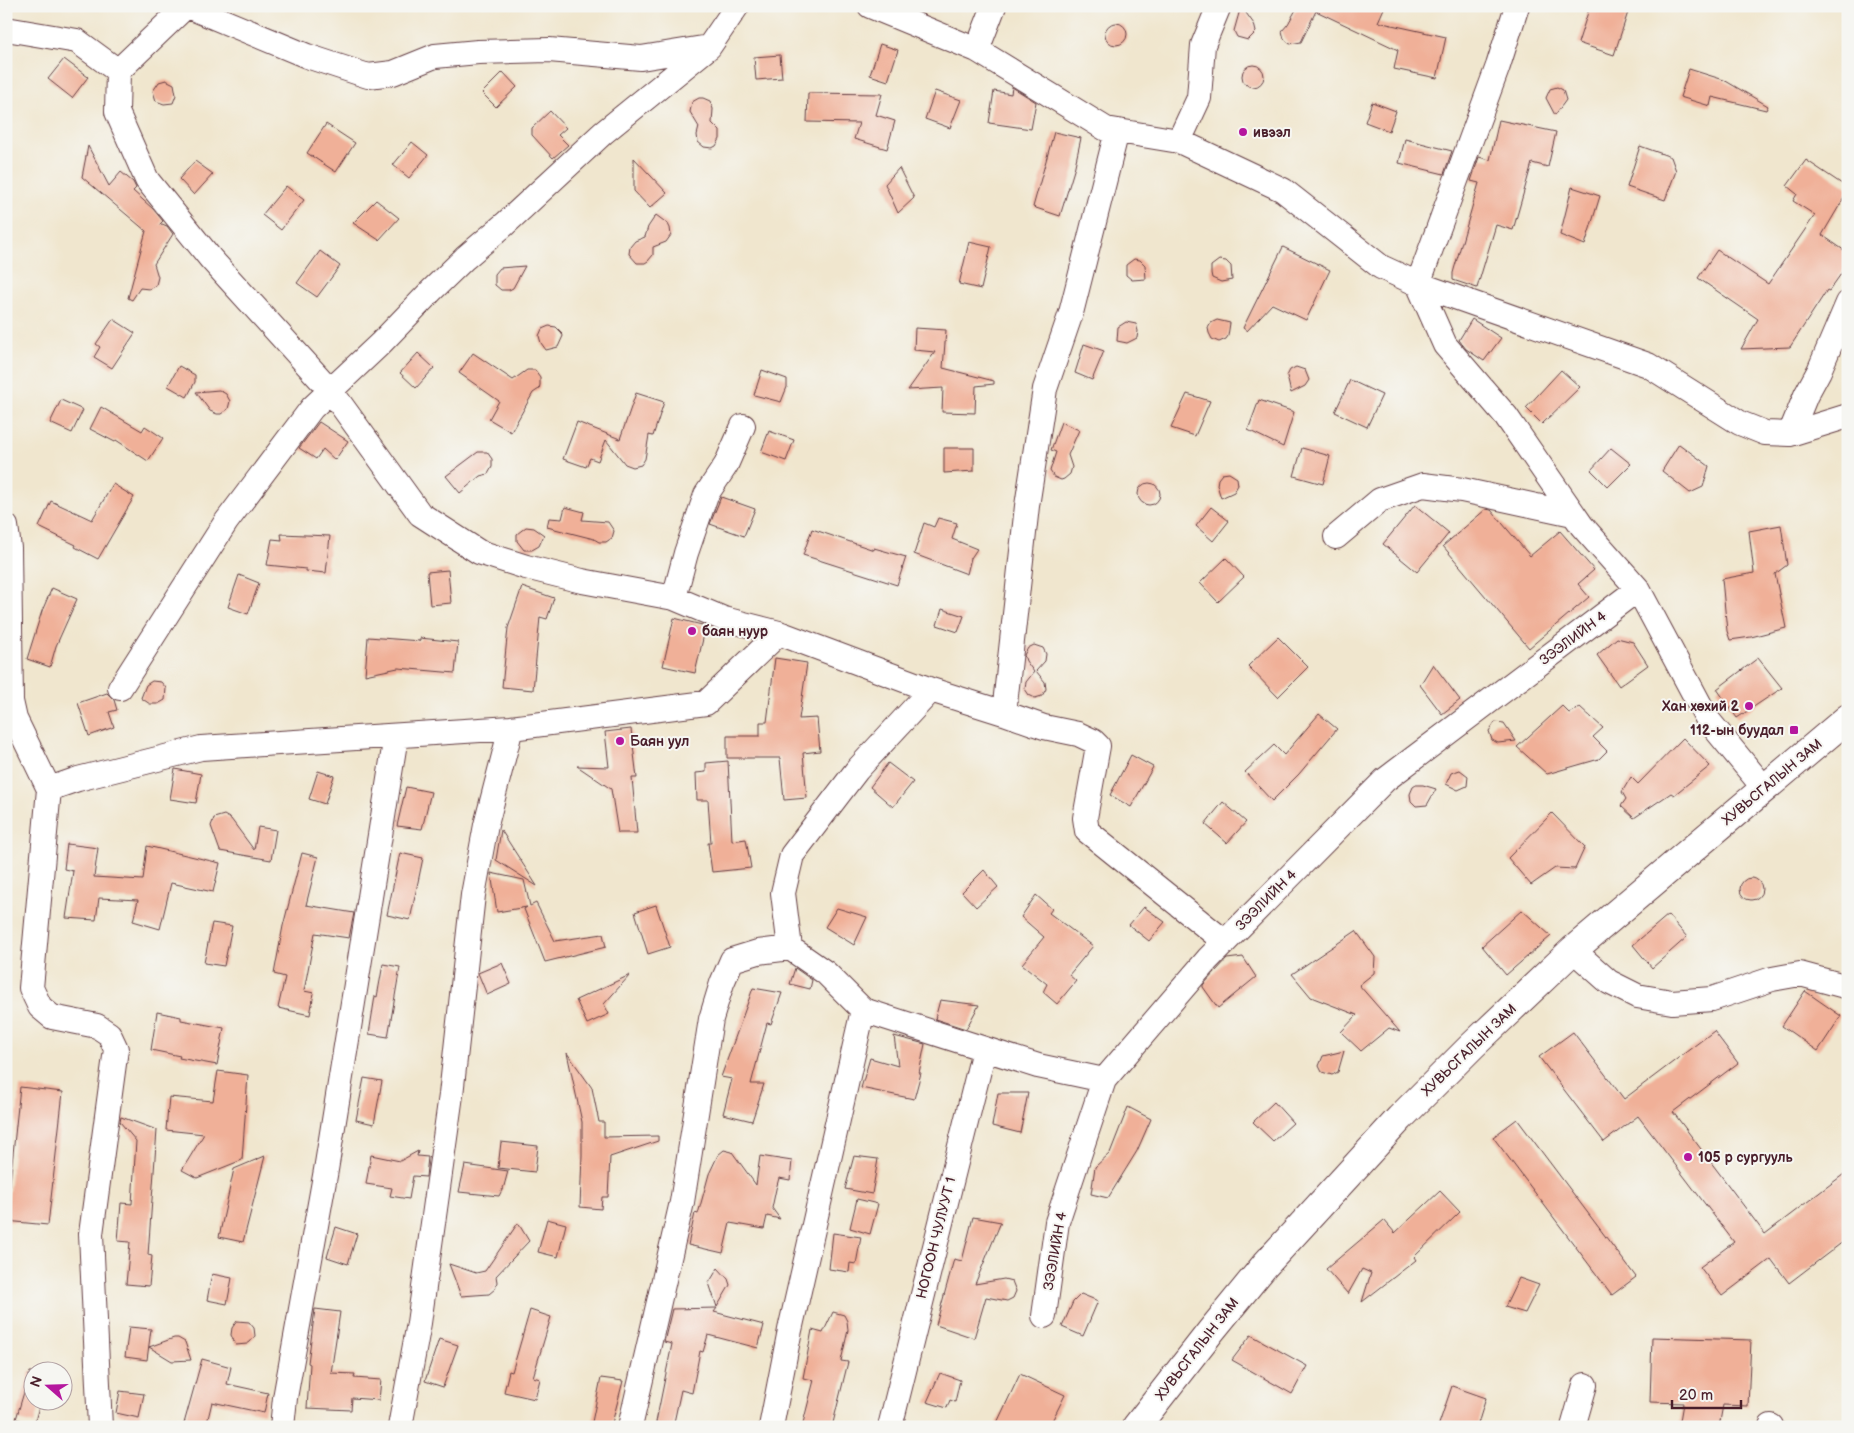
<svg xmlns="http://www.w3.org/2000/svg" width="1854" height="1433" viewBox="0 0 1854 1433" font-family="'Balsamiq Sans',sans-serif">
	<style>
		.building { fill: #f0b098 }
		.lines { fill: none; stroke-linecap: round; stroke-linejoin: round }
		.minor-casing { stroke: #633d43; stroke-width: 26 }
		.major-casing { stroke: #633d43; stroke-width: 30 }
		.minor { stroke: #fff; stroke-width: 24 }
		.major { stroke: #fff; stroke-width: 28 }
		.poi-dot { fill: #b5179e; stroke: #f6f6f2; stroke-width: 2 }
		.labels { text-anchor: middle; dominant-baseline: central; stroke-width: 4; stroke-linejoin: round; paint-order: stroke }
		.poi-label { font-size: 14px; font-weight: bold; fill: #4a1f2b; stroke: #f6f6f2; text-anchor: start }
		.street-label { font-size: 14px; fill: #4a1f2b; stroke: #f6f6f2 }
	</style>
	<rect width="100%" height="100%" fill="#f6f6f2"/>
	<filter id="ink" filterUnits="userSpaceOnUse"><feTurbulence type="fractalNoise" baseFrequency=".02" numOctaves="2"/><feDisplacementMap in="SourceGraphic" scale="10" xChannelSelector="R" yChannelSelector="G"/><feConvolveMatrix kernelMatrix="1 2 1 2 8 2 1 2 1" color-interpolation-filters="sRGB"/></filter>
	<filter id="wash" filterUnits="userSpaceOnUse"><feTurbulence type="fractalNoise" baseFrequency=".0096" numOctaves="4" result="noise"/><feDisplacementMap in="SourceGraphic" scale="20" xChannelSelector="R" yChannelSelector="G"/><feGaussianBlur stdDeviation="1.12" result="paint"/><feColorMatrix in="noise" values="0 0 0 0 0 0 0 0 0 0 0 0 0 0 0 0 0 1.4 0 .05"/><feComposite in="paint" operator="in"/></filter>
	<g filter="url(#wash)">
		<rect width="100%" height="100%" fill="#f0e6ce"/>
		<g id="blocks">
			<path class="building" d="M1241 6 1254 24 1256 32 1248 40 1237 37 1234 31Z
				M1298 6H1385L1378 22 1446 37 1437 78 1394 69 1398 50 1316 11 1301 42 1290 44 1284 39 1282 31 1288 24Z
				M1590 6H1630L1614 55 1578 43Z
				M1105 34a11 11 0 1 1 22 0a11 11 0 1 1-22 0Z
				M880 44 898 50 888 81 870 75Z
				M780 55 782 78 756 80 754 57Z
				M64 59 88 77 72 98 48 79Z
				M1242 76a11 11 0 1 1 22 0a11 11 0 1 1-22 0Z
				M1689 69 1724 80 1768 106 1766 110 1712 97 1710 106 1680 97Z
				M503 72 517 87 496 107 482 93Z
				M166 80 174 84 176 95 173 103 164 104 156 101 153 91 159 82Z
				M1012 87 1036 102 1031 129 989 123 994 91 1011 94Z
				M1557 87 1563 90 1566 100 1555 115 1546 98 1550 89Z
				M935 91 961 100 950 128 925 119Z
				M808 93 882 94 876 115 895 121 887 149 854 139 859 123 807 122Z
				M699 98H703L710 101 713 109 712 123 720 131V139L716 146 712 148 704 147 698 142 697 135 699 127 690 112 692 102Z
				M1372 102 1396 111 1389 131 1365 122Z
				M550 111 566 128 558 135 568 145 553 158 532 135V128Z
				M1499 120 1556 132 1548 167 1532 163 1513 230 1496 225 1477 288 1453 280V273L1479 183 1471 181 1479 157 1490 160Z
				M326 124 355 143 336 172 307 153Z
				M1054 132 1081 138 1074 170 1060 216 1033 207Z
				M1405 139 1452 151 1444 174 1399 163Z
				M412 142 428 155 409 178 393 165Z
				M88 146 109 186 121 172 133 182 136 188 133 191 153 209 163 221 159 225 162 224 167 226 173 234 154 264 158 277 156 285 149 289 140 288 132 300 128 298 146 231 82 177Z
				M1640 146 1671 157 1676 171 1665 200 1627 187Z
				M634 158 667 193 650 208 634 191Z
				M1806 160 1848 188V191L1822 235 1848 253V264L1829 291 1827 290 1790 347 1741 349 1758 319 1698 278 1717 250 1768 284 1815 215 1793 201 1797 194 1787 186Z
				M195 161 213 174 194 195 179 179Z
				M899 168 914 198 898 213 885 184Z
				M286 186 304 200 281 230 262 215Z
				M1572 187 1600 196 1585 245 1560 235Z
				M376 200 399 218 379 240 353 223Z
				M656 215 668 224 670 228 671 235 666 242 653 247V255L648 261 645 263H637L629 254 630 247 635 241 645 237 648 227Z
				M969 242 991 247 981 289 959 284Z
				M1283 247 1330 270 1306 320 1272 304 1247 331 1243 328Z
				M320 251 340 266 317 297 297 283Z
				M1134 259 1140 260 1145 265 1146 279 1132 280 1126 275V265Z
				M1219 260 1226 261 1231 266 1232 280 1221 282 1212 278 1211 273V266Z
				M525 266 513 288 509 290H501L495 285V274L500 268Z
				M113 319 135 333 112 368 94 357 100 347 96 344Z
				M1472 319 1501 338 1484 361 1466 349 1459 340Z
				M1217 320 1230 323 1228 336 1226 339 1219 342 1212 339 1209 333 1208 328 1211 323Z
				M1126 322 1136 324 1138 331 1137 338 1127 343 1117 341 1118 327Z
				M549 326 556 327 562 333 563 336 558 347 546 350 541 343 539 336 542 329Z
				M915 328 946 330 943 368 994 381V384L976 386 975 413 942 412 943 388 908 390 935 352 914 350Z
				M1084 344 1104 351 1092 380 1075 373Z
				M418 353 434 368 416 388 400 373Z
				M473 353 513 380 527 370H535L540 377V385L539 389 533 393 511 432 489 419 499 401 459 373Z
				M179 366 195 375V382L187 397 168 386Z
				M1296 367 1305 370 1309 380 1305 386 1291 393 1287 376 1290 370Z
				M762 370 787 379V387L781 402 754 395Z
				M1561 370 1580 387 1542 424 1526 408Z
				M1350 380 1382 395 1367 427 1335 412Z
				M219 390 226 394 230 401 228 409 221 414H217L210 411 196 392Z
				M636 393 664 402 653 436 649 435 645 459 641 465 633 467 625 464 606 440 598 461 590 458 586 467 563 459 577 422 620 439Z
				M1187 394 1210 401 1195 436 1171 428Z
				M61 400 83 410 72 433 50 423Z
				M1259 400 1294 412 1283 447 1248 430Z
				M101 407 142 431 145 426 163 438 148 461 116 440 115 442 90 429Z
				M319 422 348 441 335 460 323 449 316 459 299 448Z
				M1061 422 1079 430 1068 455 1072 467 1070 474 1064 479 1061 480 1054 477 1050 471 1056 452 1051 450Z
				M769 431 794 440 786 461 761 452Z
				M1679 444 1709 466 1703 487 1690 493 1662 471Z
				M944 448H974V471L944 473Z
				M1302 448 1330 456 1323 484 1294 476Z
				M1611 448 1631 464 1608 487 1591 470Z
				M478 452H487L492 459V467L488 474 480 476 460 493 446 476Z
				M1229 473 1237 478 1238 485 1234 492 1221 498 1217 485 1218 479 1222 474Z
				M1138 494a11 11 0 1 1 22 0a11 11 0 1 1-22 0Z
				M113 484 134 497 98 559 75 547 76 545 39 527 51 501 92 520Z
				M721 497 755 509 744 536 710 524Z
				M1415 505 1449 533 1417 572 1383 544Z
				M565 507 584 512 582 520 608 522 614 531 612 538 606 542H599L594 539 547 527 549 518 562 519Z
				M1211 507 1229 521 1213 541 1196 526Z
				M1486 509 1491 510 1530 556 1560 531 1594 570 1578 584 1589 597 1529 648 1443 546Z
				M938 518 957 523 952 539 977 549 971 558 967 574 914 554 924 523 934 527Z
				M1781 525 1787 565 1775 574 1786 628 1751 637 1730 640 1727 631 1722 579 1754 573 1749 531Z
				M526 527 534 528 544 535 539 546 532 550H524L517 541V534Z
				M812 529 874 550V548L906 557 897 585 803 555Z
				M281 534 330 536 326 573 306 571V569L267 565 272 539 282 540Z
				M1226 558 1244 577 1218 602 1200 583Z
				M448 570 451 603 430 605 427 572Z
				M239 575 259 583 248 614 228 607Z
				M522 587 554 598 547 619 540 617 533 690 502 687 508 628Z
				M52 588 77 599 56 646 50 667 27 659 42 611Z
				M942 609 964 616 958 632 937 625Z
				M674 618 706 626 695 673 663 666Z
				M368 637 420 641V638L458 642 455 673 398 668 365 675Z
				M1278 637 1308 667 1278 697 1248 666Z
				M1617 638 1633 642 1648 665 1619 686 1597 655Z
				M1034 645 1043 648 1046 654 1045 661 1036 671 1045 682 1046 689 1042 696 1035 698 1029 695 1025 689 1026 682 1034 672 1026 661 1024 655 1028 648Z
				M775 658 807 663 799 719 817 718 820 751 803 753 807 798 784 800 780 758H727V736H760V722H767Z
				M1758 658 1782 688 1737 718 1717 689Z
				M1433 664 1460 700 1442 714 1420 685Z
				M152 681 161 682 166 688 165 700 158 704H150L141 698 146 685Z
				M107 693 114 700 117 710 109 712 114 727 89 736 78 703Z
				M1562 706 1569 713 1580 707 1603 728 1593 737 1607 751 1599 759 1547 774 1517 747Z
				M1319 714 1337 729 1299 774 1272 801 1245 772 1274 745 1284 755Z
				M1495 722 1504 723 1516 741 1498 743 1492 740 1489 731Z
				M631 729 637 778H632L637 833H618L611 789 577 766 609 767 605 732Z
				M1683 738 1710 766 1674 795 1671 793 1634 818 1621 806 1626 799 1622 792 1631 777 1638 784Z
				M1131 755 1153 767 1131 807 1110 795Z
				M728 761 732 841 746 839 751 868 712 872 708 843H711L708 800H697L696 773 706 772V763Z
				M888 763 913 782 893 807 870 787Z
				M175 769 201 774 196 803 170 799Z
				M1460 770 1468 776 1467 786 1458 790 1446 784 1451 773Z
				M318 771 334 776 325 804 309 799Z
				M1416 785H1423L1436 789 1427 805 1416 806 1411 801 1410 794 1413 787Z
				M406 787 431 792 422 829 397 826Z
				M1223 802 1246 822 1227 843 1205 824Z
				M1552 813 1585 847 1575 869 1555 868 1531 885 1508 858Z
				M224 815 231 819 254 850 258 827 276 830 271 860 220 851 211 826 214 818Z
				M501 830 537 886 496 860Z
				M67 844 98 848 94 877 143 880 147 846 220 863 213 892 171 883 160 929 133 921 138 900 99 898 96 920 66 918 73 871 64 869Z
				M302 853 318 857 306 905 354 913 349 938 315 933 304 991 314 993 310 1015 278 1008 285 977 274 974 283 926Z
				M400 853 423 858 410 920 387 915Z
				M984 870 998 887 976 907 962 892Z
				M491 873 524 880 530 906 536 903 555 941 603 934 606 947 545 962 524 909 527 907 497 912Z
				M1740 889a11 11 0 1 1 22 0a11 11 0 1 1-22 0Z
				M1036 895 1052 909 1049 913 1093 946 1069 975 1076 981 1057 1004 1043 992 1047 984 1022 964 1044 937 1021 917Z
				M656 905 670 947 648 954 635 912Z
				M1144 907 1165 922 1149 941 1129 925Z
				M837 908 867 917 854 945 825 927Z
				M1522 910 1551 936 1506 975 1482 946Z
				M1668 915 1687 937 1652 968 1633 945Z
				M212 923 232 926 224 966 204 963Z
				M1356 931 1375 957 1374 973 1359 985 1400 1032 1389 1028 1361 1051 1341 1032 1357 1015 1311 997 1292 974Z
				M1243 957 1256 977 1218 1008 1203 987V985L1227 959Z
				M502 963 511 984 487 995 478 973Z
				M383 964 400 967 388 1037 369 1034 375 996 377 997Z
				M795 968 812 980 810 989 790 984Z
				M630 975 604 1004 609 1014 587 1024 576 1000Z
				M753 988 782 993 771 1024 767 1023 751 1084H764L752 1121 723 1114 732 1079 721 1077Z
				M1805 991 1841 1016 1818 1051 1782 1026Z
				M940 1000 979 1005 966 1029 935 1019Z
				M157 1012 181 1017V1020L224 1028 217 1065 179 1058 180 1056 151 1050Z
				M1714 1031 1738 1063 1673 1112 1765 1234 1848 1171V1238L1789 1283 1771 1259 1722 1296 1700 1267 1734 1242 1638 1116 1604 1142 1539 1057 1573 1032 1624 1099Z
				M894 1036 925 1044 919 1073H921L914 1099 861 1088 870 1058 898 1066Z
				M1344 1051 1338 1072 1332 1075 1322 1072 1319 1066 1323 1056Z
				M567 1053 592 1088 599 1122H604V1137L658 1136V1141L610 1157 608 1197H602L601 1209 580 1207 582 1155V1122Z
				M218 1071 248 1075 242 1160 197 1178 182 1170 204 1134 166 1130 169 1097 213 1101Z
				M364 1078 382 1081 374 1124 356 1120Z
				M20 1087 63 1092 48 1225 6 1221Z
				M998 1093H1028L1020 1133 992 1126Z
				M1274 1102 1293 1123 1273 1141 1253 1122Z
				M1128 1107 1151 1119 1137 1151 1108 1198 1091 1194 1095 1167 1110 1153Z
				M121 1117 157 1130 148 1255 152 1256 149 1286 126 1284 130 1242 118 1241 121 1203 132 1204 136 1141 120 1122Z
				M1517 1119 1636 1277 1612 1295 1493 1137Z
				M501 1142 538 1146 535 1172 498 1168Z
				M724 1150 732 1152 756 1185 760 1156 792 1161 790 1180 779 1178 776 1189 772 1208 780 1219 767 1216 764 1229 730 1223 723 1253 688 1245 695 1213 698 1214 709 1174 718 1155Z
				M418 1151 417 1156 428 1157 426 1177 413 1176 409 1199 390 1196 392 1188 366 1184 371 1155 400 1161Z
				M265 1156 243 1242 219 1237 234 1169Z
				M854 1156 878 1159 872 1194 845 1189Z
				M465 1165 508 1171 504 1186 499 1196 459 1192Z
				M1440 1191 1460 1212 1414 1257 1416 1260 1362 1302 1371 1273 1362 1269 1348 1294 1326 1269 1384 1220 1395 1233Z
				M857 1199 878 1204 870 1234 850 1228Z
				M973 1217 1001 1222 975 1284 1004 1279 1012 1281 1016 1291 1013 1298 1007 1301 986 1297 974 1338 936 1325 954 1259 962 1261Z
				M547 1219 566 1224 558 1257 538 1252Z
				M518 1223 529 1241 496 1276 497 1282 495 1289 489 1294 461 1296 449 1264 476 1273 485 1271Z
				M336 1227 357 1234 348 1264 327 1257Z
				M833 1233 861 1237 856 1264 850 1263 849 1272 829 1269Z
				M718 1268 728 1279 730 1285 717 1307 709 1283Z
				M212 1274 232 1278 227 1304 207 1300Z
				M1519 1278 1539 1285 1525 1313 1505 1307Z
				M1081 1294 1098 1301 1083 1336 1062 1327 1073 1302Z
				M717 1308 714 1312 764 1325 758 1348 708 1335 703 1352 700 1351 692 1393 681 1390 673 1427H655L672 1344 664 1342 672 1309Z
				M315 1309 340 1312 331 1373 355 1374 354 1378 381 1380 379 1400 352 1398 351 1410 307 1408 310 1364 308 1363Z
				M530 1310 551 1317 533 1377 540 1379 535 1399 504 1392 509 1371 512 1372Z
				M833 1312 844 1315 847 1321 848 1330 841 1361 848 1362 832 1427H802L814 1380 803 1378 812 1330 823 1333Z
				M237 1321 249 1322 254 1328 255 1336 250 1342 247 1344 236 1345 231 1335 232 1328Z
				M129 1327 151 1329 147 1360 125 1357Z
				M1251 1335 1307 1366 1292 1394 1232 1360Z
				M1652 1337 1751 1340 1748 1406 1723 1405 1719 1427H1679L1683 1403 1650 1402Z
				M174 1338H178L185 1342 191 1360 172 1361 149 1347Z
				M439 1339 458 1345 443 1387 425 1381Z
				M202 1359 231 1367 227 1384 268 1393 264 1413 212 1402 206 1427H183Z
				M30 1372H32V1400H41L34 1424 16 1419Z
				M940 1373 960 1380 955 1402 950 1400 947 1408 927 1402Z
				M1020 1374 1065 1395 1049 1427H995Z
				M601 1378 623 1381 611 1427H591Z
				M1452 1386 1486 1398 1477 1427H1438Z
				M120 1391 144 1394 139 1418 116 1413Z"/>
		</g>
	</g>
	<g filter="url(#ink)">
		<use href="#blocks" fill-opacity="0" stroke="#633d43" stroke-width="1"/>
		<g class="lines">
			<defs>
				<path id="minor" d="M187 6 307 56 368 76 393 73 435 56 478 52 549 50 641 58 709 47 737 6
					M870 6 977 50 1106 129 1179 141 1283 190 1381 267 1418 284 1648 365 1740 423 1765 433 1790 434 1848 416
					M1517 6 1498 66 1418 284 1445 345 1506 416 1582 526 1638 589 1708 720 1764 788
					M6 29 77 41 118 71 117 112 147 180 211 259 331 391 420 514 479 552 526 567 582 581 674 598 724 619 779 633 931 690 1004 713 1044 727 1078 734 1093 741 1098 746 1085 818 1087 831 1225 942
					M977 50 994 6
					M118 71 186 6
					M1179 141 1199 98 1203 45 1219 6
					M1790 434 1806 395 1819 371 1848 303
					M6 526 9 548 11 701 15 719 49 789 31 988 40 1007 52 1017 97 1026 109 1034 116 1049 91 1234 100 1427
					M1336 537 1380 500 1423 485 1462 490 1573 514
					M674 598 686 553 706 495 726 465 743 426
					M120 688 226 522 312 408 380 344 431 291 465 258 505 224 603 133 709 47
					M931 690 857 770 792 855 783 893 790 948 826 973 863 1010 1038 1066 1104 1080
					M1004 713 1027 506 1045 389 1071 313 1117 131
					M49 789 78 779 201 748 511 728 706 703 779 633
					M1573 950 1609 982 1637 996 1672 1002 1712 999 1772 979 1800 974 1848 987
					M1044 1316 1057 1222 1104 1080 1208 959 1385 780 1638 589
					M282 1427 285 1398 326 1170 396 736
					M400 1427 419 1323 451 1095 473 895 486 825 511 728
					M630 1427 682 1202 711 1019 722 983 732 960 758 952 790 948
					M771 1427 790 1330 863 1010
					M890 1427 984 1050
					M1573 1427 1585 1385
					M1771 1427V1426"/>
				<path id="major" d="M1136 1427 1211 1331 1265 1265 1400 1118 1472 1046 1573 950 1848 718"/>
			</defs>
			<use href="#minor" class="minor-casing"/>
			<use href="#major" class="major-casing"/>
			<use href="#minor" class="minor"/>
			<use href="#major" class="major"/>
		</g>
	</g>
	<g class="poi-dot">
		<circle cx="1243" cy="132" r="5"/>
		<circle cx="692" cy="631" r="5"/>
		<circle cx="1749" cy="706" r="5"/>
		<rect x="1789" y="725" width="10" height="10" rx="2.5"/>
		<circle cx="620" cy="741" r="5"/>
		<circle cx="1688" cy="1157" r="5"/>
	</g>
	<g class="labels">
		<g class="poi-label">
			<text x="1253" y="132">ивээл</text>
			<text x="702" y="631">баян нуур</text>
			<text x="1739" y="706" text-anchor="end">Хан хөхий 2</text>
			<text x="1784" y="730" text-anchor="end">112-ын буудал</text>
			<text x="630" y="741">Баян уул</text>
			<text x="1698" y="1157">105 р сургууль</text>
		</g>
		<g class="street-label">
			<text transform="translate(1573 638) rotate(-37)">ЗЭЭЛИЙН 4</text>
			<text transform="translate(1772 782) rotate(-40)">ХУВЬСГАЛЫН ЗАМ</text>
			<text transform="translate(1266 900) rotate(-45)">ЗЭЭЛИЙН 4</text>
			<text transform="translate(1469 1050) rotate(-44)">ХУВЬСГАЛЫН ЗАМ</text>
			<text transform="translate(936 1238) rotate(-76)">НОГООН ЧУЛУУТ 1</text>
			<text transform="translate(1055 1251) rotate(-80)">ЗЭЭЛИЙН 4</text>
			<text transform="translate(1197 1349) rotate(-52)">ХУВЬСГАЛЫН ЗАМ</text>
		</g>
	</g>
	<rect width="1854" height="1433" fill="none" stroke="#f6f6f2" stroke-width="25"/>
	<g transform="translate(48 1386) rotate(290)"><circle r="24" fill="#f6f6f2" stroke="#b1a0a2"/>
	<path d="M0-4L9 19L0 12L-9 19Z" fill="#b5179e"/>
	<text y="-8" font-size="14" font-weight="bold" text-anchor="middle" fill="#4a1f2b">N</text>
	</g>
	<path d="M1672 1400v8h69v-8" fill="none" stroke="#4a1f2b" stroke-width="2.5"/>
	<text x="1679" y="1400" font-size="15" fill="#4a1f2b" stroke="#f6f6f2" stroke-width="4" paint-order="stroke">20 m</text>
</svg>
